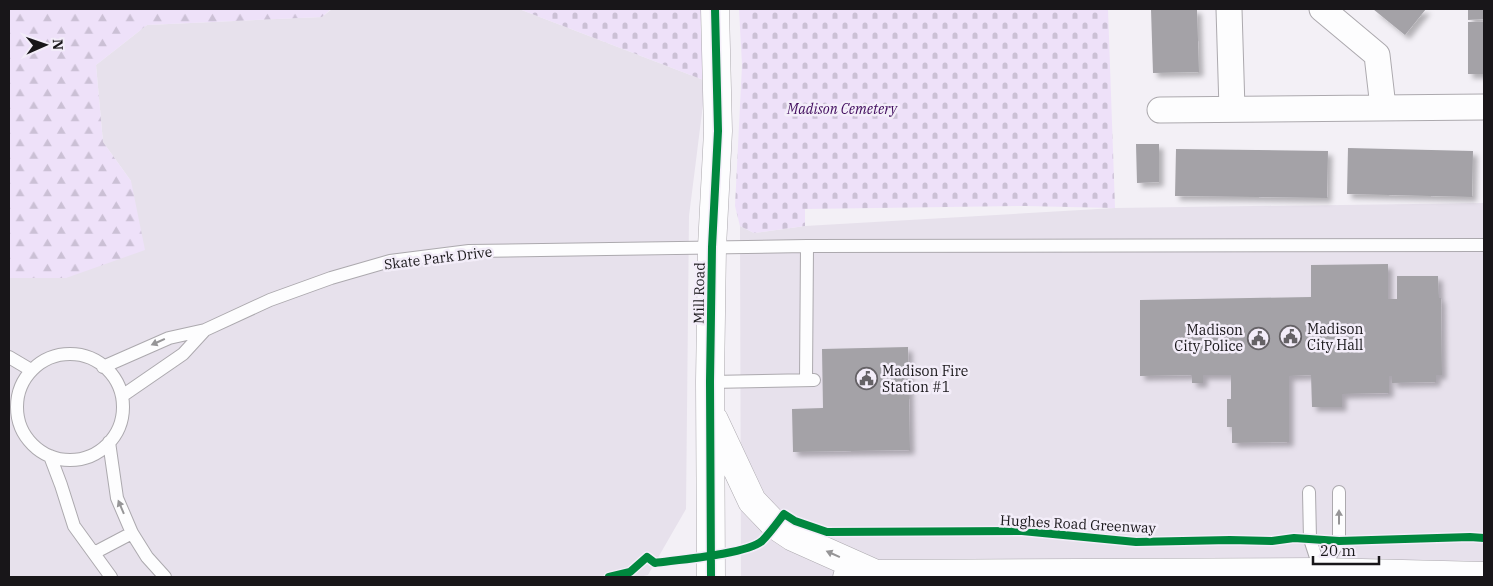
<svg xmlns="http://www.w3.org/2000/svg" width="1493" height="586" viewBox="0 0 1493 586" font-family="'IBM Plex Serif',serif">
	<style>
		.built { fill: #e7e1ec }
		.forest { fill: url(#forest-firs) }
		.cemetery { fill: url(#cemetery-stones) }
		.building { fill: #a4a2a7; filter: url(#shadow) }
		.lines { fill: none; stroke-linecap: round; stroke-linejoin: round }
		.lane-casing { stroke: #aca9ae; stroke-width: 14 }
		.street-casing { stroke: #aca9ae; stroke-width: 27 }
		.secondary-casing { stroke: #aca9ae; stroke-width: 29 }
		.lane { stroke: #fdfdfe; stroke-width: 12 }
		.street { stroke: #fdfdfe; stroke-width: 25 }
		.secondary { stroke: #fdfdfe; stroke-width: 28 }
		.cycleway-casing { stroke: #f3edf9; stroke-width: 11 }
		.cycleway { stroke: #00873e; stroke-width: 8 }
		.oneway { fill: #969597 }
		.labels { text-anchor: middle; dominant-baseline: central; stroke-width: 5; stroke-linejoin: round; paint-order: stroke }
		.park-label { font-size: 14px; font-style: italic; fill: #410d5e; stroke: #f3edf9 }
		.street-label { font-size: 14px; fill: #181619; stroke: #f3edf9 }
		.poi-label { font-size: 14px; fill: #181619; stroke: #f3edf9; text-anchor: start }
	</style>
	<defs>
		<pattern id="forest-firs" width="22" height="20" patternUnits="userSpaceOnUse" patternTransform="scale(1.25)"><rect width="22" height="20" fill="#eee1f9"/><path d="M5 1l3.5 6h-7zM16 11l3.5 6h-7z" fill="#cbc0d5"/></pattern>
		<pattern id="cemetery-stones" width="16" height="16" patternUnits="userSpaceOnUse" patternTransform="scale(1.25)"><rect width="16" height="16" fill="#eee1f9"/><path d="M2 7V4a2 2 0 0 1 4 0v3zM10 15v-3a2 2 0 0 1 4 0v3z" fill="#cbc0d5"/></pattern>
		<filter id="shadow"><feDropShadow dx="4.5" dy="4.5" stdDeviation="2.5" flood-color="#0004"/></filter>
	</defs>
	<rect width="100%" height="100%" fill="#f3f0f6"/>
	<path class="built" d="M332 9H519L706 81 689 216 686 509 648 575 639 577H9V278H66L131 181 103 142 96 65 147 25 322 17Z
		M1484 203V577H741L740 226 754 233 805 226 1115 208Z"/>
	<path class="forest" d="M9 9H331L322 17 147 25 96 65 103 142 131 181 145 250 66 278H9Z"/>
	<path class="cemetery" d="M519 9H703L706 81Z
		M739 9H1108L1115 208 1025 206 805 209V226L754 233 740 226 735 206 742 65Z"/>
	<path class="building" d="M1151 9H1197L1199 72 1153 73Z
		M1373 9H1426L1405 35Z
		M1468 9H1484V19L1468 20Z
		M1468 22H1484V74H1468Z
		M1136 144H1159V182L1137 183Z
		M1348 148 1473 151 1472 197 1347 194Z
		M1176 149 1328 151 1327 198 1175 196Z
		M1388 264V299H1397V276H1438L1439 298H1441L1442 375H1436V382L1392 383V376H1389V393L1342 394V407H1312L1311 375 1289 376V442L1232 443V427H1227V399H1231V375H1203V383H1192V375L1140 376V300L1311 297V265Z
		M908 347 910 450 793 452 792 409 823 408 822 349Z"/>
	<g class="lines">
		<defs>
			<path id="lane" d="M17 407a53 53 0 1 1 106 0a53 53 0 1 1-106 0Z
				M9 357 31 370
				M103 367 169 338 205 330 270 300 331 278 390 261 469 251 807 246 1484 245
				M806 380 807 246
				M710 382 814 380
				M122 396 183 354 205 330
				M109 442 117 498 132 533 147 557 165 577
				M50 456 61 485 74 526 111 577
				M1309 492 1310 539 1321 573
				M94 553 132 533
				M1321 572 1339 541V492"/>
			<path id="street" d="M1229 9 1232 109
				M1322 9 1377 55 1383 107
				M1160 110 1484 107"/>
			<path id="secondary" d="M714 420 752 501 775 525 793 537 876 574
				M711 577 710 382 712 247 718 131 715 9
				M847 577 877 574 1321 572 1484 576"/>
		</defs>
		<use href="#lane" class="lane-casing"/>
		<use href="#street" class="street-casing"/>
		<use href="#secondary" class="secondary-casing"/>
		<use href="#lane" class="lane"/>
		<use href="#street" class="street"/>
		<use href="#secondary" class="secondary"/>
		<defs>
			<path id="cycleway" d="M609 577 630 572 647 557 655 563C676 560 748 554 762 541 770 533 777 523 784 514L795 521 827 532 1022 531 1136 542 1230 540 1272 541 1294 538 1339 541 1470 537 1484 538
				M711 577 710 382 712 247 718 131 715 9"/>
		</defs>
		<use href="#cycleway" class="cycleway-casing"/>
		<use href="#cycleway" class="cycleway"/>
	</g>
	<defs><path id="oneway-solid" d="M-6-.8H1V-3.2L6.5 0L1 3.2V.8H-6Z" transform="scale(1.25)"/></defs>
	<g class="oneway">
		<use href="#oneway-solid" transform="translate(158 342) rotate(156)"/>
		<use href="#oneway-solid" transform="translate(121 507) rotate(-113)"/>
		<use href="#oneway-solid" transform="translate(1339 517) rotate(-90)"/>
		<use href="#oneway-solid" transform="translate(833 554) rotate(-156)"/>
	</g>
	<defs>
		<symbol id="civic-ring" viewBox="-11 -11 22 22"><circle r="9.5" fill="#f3edf9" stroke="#656266" stroke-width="1.5"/><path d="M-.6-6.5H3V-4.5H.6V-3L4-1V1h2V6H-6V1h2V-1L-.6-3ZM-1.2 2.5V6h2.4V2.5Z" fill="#656266"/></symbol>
	</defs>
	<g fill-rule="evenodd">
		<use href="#civic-ring" x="1278" y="324" width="25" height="25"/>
		<use href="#civic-ring" x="1246" y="326" width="25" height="25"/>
		<use href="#civic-ring" x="854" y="366" width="25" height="25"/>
	</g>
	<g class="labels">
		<g class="park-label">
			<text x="842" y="109">Madison Cemetery</text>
		</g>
		<g class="street-label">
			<text transform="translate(438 258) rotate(-7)">Skate Park Drive</text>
			<text transform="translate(699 293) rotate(-89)">Mill Road</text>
			<text transform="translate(1078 524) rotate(3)">Hughes Road Greenway</text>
		</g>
		<g class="poi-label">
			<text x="1307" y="329">Madison<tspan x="1307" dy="16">City Hall</tspan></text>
			<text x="1243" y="330" text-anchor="end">Madison<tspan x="1243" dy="16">City Police</tspan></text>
			<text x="882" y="371">Madison Fire<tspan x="882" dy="16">Station #1</tspan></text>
		</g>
	</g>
	<rect width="1493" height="586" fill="none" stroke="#181619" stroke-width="20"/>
	<g transform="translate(45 45) rotate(88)" stroke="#f3edf9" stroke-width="4" paint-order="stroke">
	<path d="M0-4L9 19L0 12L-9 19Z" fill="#181619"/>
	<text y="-8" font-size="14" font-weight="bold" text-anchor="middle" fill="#181619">N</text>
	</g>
	<path d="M1313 556v8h66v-8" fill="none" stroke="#181619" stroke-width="2.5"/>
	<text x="1320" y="556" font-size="15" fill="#181619" stroke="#f3edf9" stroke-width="4" paint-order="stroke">20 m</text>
</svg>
